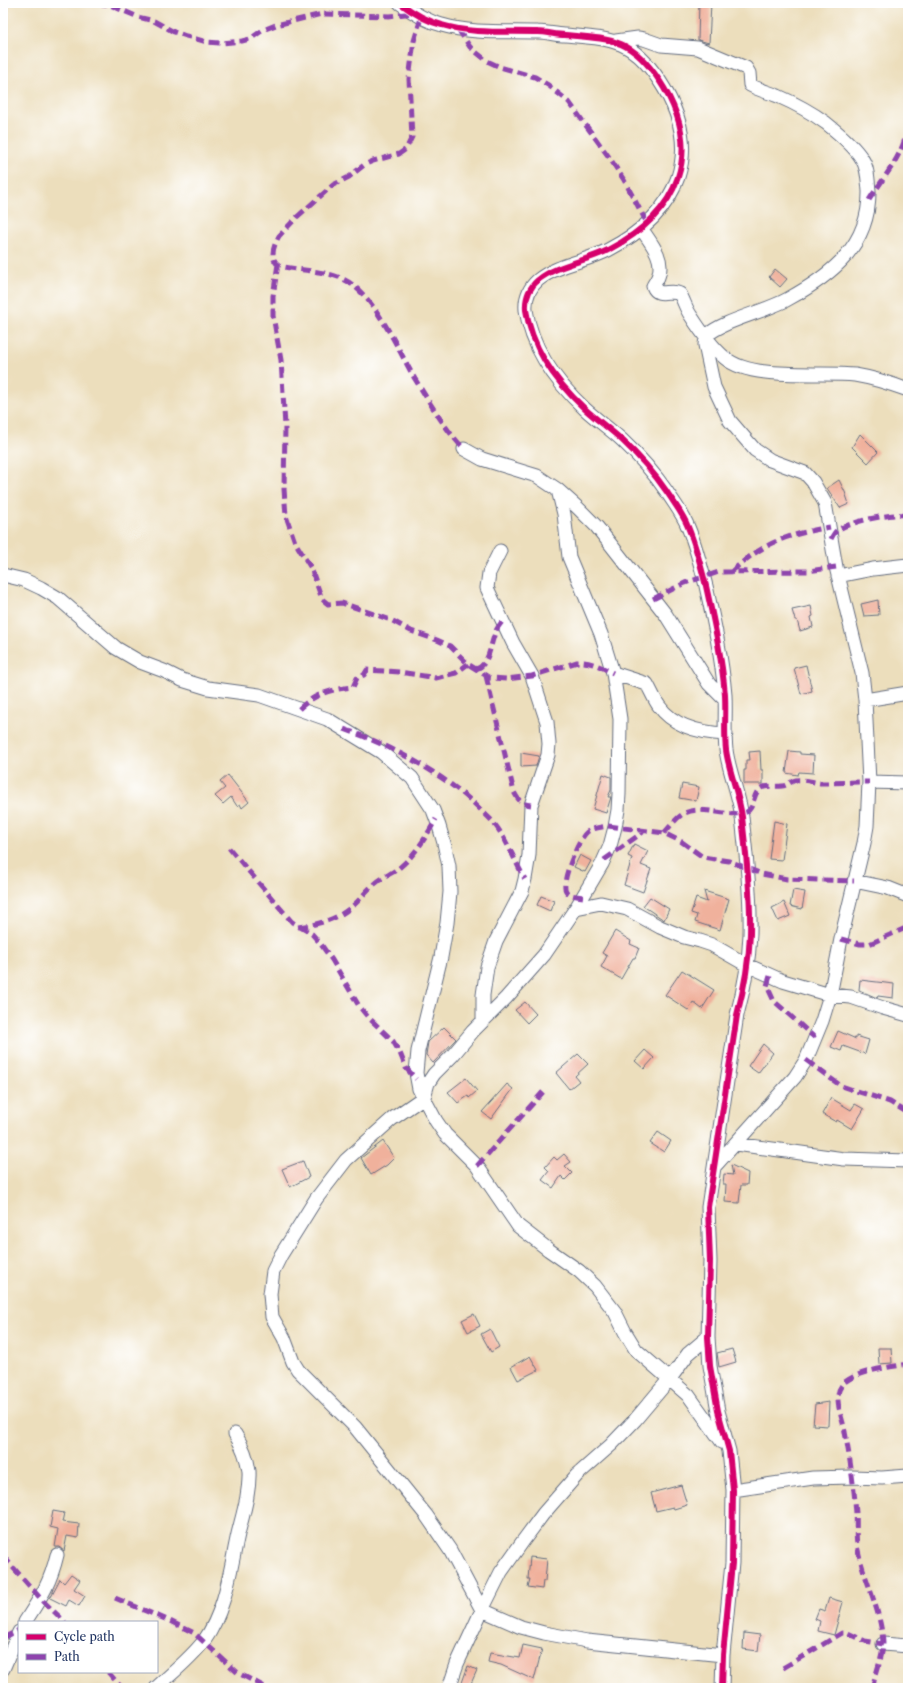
<svg xmlns="http://www.w3.org/2000/svg" width="911" height="1691" viewBox="0 0 911 1691" font-family="'Libre Caslon Text',serif">
	<style>
		.building { fill: #f0b19c }
		.lines { fill: none; stroke-linecap: round; stroke-linejoin: round }
		.minor-casing { stroke: #646c7f; stroke-width: 15 }
		.minor { stroke: #fff; stroke-width: 13 }
		.quiet { stroke: #8e44ad; stroke-width: 5; stroke-dasharray: 10 5; stroke-linecap: butt }
		.cycleway-casing { stroke: #fff; stroke-width: 8 }
		.cycleway { stroke: #d6006c; stroke-width: 6 }
	</style>
	<rect width="100%" height="100%" fill="#fff"/>
	<filter id="ink" filterUnits="userSpaceOnUse"><feTurbulence type="fractalNoise" baseFrequency=".025" numOctaves="2"/><feDisplacementMap in="SourceGraphic" scale="8" xChannelSelector="R" yChannelSelector="G"/><feConvolveMatrix kernelMatrix="1 2 1 2 8 2 1 2 1" color-interpolation-filters="sRGB"/></filter>
	<filter id="wash" filterUnits="userSpaceOnUse"><feTurbulence type="fractalNoise" baseFrequency=".012" numOctaves="4" result="noise"/><feDisplacementMap in="SourceGraphic" scale="16" xChannelSelector="R" yChannelSelector="G"/><feGaussianBlur stdDeviation="0.9" result="paint"/><feColorMatrix in="noise" values="0 0 0 0 0 0 0 0 0 0 0 0 0 0 0 0 0 1.4 0 .05"/><feComposite in="paint" operator="in"/></filter>
	<g filter="url(#wash)">
		<rect width="100%" height="100%" fill="#ecdebc"/>
		<g id="blocks">
			<path class="building" d="M699 3H711L709 43 698 40Z
				M775 269 787 279 780 287 769 277Z
				M860 434 878 452 868 463 852 447Z
				M839 480 845 492 849 504 840 508 827 488Z
				M878 600 879 615 864 616 861 604Z
				M811 606 813 616 811 617 813 627 800 631 797 620H795L792 610Z
				M806 665 812 691 801 694 794 668Z
				M760 751 761 770H763V784H744V770H746V760H750L749 752Z
				M789 751 800 752V754L814 755 813 773 799 772 798 775 786 773Z
				M521 753 539 756 536 766 521 767Z
				M603 774 611 777V790L608 797H611L606 813 593 809Z
				M228 775 249 802 242 808 240 804 237 806 231 797 223 804 215 796 225 788 220 782Z
				M682 784 699 787 696 801 679 798Z
				M774 821 787 824 782 860 769 859Z
				M634 844 648 851 641 865 651 869 643 892 624 885 632 858 628 856Z
				M580 855 591 861 585 872 574 867Z
				M793 890 805 892 802 909 790 906Z
				M704 891 729 899 720 930 695 922 697 915 691 913 696 898 707 902Z
				M541 896 554 901 550 911 537 905Z
				M650 897 669 909 664 920 643 906Z
				M784 902 790 916 778 921 772 908Z
				M615 931 631 941 630 944 639 948 635 958H633L621 979 601 967 607 956 602 953Z
				M682 970 714 990 702 1009 693 1002 688 1010 665 995Z
				M860 980 894 984 893 998 878 996 877 998 859 990Z
				M525 1002 536 1014 527 1023 515 1010Z
				M444 1027 456 1039 433 1063 426 1055 428 1042Z
				M838 1031 856 1039V1036L869 1040 865 1054 843 1046 841 1051 831 1047Z
				M763 1044 773 1053 758 1073 748 1066Z
				M645 1050 654 1058 644 1069 635 1061Z
				M578 1054 588 1064 575 1076 579 1081 569 1089 556 1073Z
				M466 1078 477 1091 469 1098 468 1096 458 1103 448 1092Z
				M507 1084 513 1089 491 1119 482 1112Z
				M831 1098 851 1110 855 1104 864 1109 852 1129 837 1120 836 1122 822 1114Z
				M658 1132 671 1141 664 1152 650 1143Z
				M383 1141 394 1158 387 1165 371 1175 361 1158Z
				M564 1154 571 1162 565 1166 572 1173 565 1180 561 1176 553 1188 542 1180 549 1171 545 1167 554 1157 557 1160Z
				M303 1161 309 1177 290 1187 282 1169Z
				M731 1165 748 1173 747 1185H741L739 1203 725 1202 726 1184H723L724 1174 733 1175Z
				M474 1314 480 1326 468 1332 462 1320Z
				M490 1329 499 1347 491 1352 481 1334Z
				M878 1348H891L892 1363 879 1364Z
				M732 1349 736 1362 719 1367 717 1353Z
				M530 1356 538 1370 518 1380 511 1367Z
				M829 1402 828 1426 813 1425 815 1404Z
				M681 1485 687 1505 674 1509 673 1507 656 1511 651 1493Z
				M53 1511 64 1513 62 1522 79 1524 78 1538 67 1536 64 1551 59 1547H55L58 1529 50 1527Z
				M530 1557 547 1559 545 1581H543L542 1589 528 1587 530 1579H528Z
				M71 1574 80 1580 74 1589 85 1596 79 1606 69 1600 66 1606 50 1598 60 1579 64 1583Z
				M829 1598 843 1602 834 1635 818 1631 820 1621 815 1619 819 1609 825 1611Z
				M744 1633 760 1635 758 1651 743 1649Z
				M523 1645 542 1649 534 1680 501 1665 488 1662 490 1653 520 1658Z
				M468 1666 477 1670 469 1688H460Z"/>
		</g>
	</g>
	<g filter="url(#ink)">
		<use href="#blocks" fill-opacity="0" stroke="#646c7f" stroke-width="1"/>
		<g class="lines">
			<defs>
				<path id="minor" d="M400 3C413 13 426 21 442 25 472 34 506 31 538 32 547 32 556 35 565 35 611 39 631 38 659 80 706 151 679 213 608 250 585 262 558 264 538 280 529 288 525 298 526 310 532 350 556 382 585 409 597 420 610 429 622 440 639 456 654 473 667 492 674 503 683 514 688 527 696 546 701 566 706 586 714 622 722 658 725 695 726 713 724 732 726 750 729 772 739 794 742 817 746 853 751 897 750 934 749 961 744 989 737 1015L708 1207 710 1261 708 1337 710 1366 718 1411 729 1451 733 1490 732 1563 723 1655 722 1688
					M616 41 638 38 644 39 661 45 698 48 746 68 749 73 750 85C759 90 768 92 778 96 794 103 811 112 826 123 836 131 855 147 862 159 868 168 868 181 869 191 870 245 832 275 788 299 765 312 724 320 706 336L705 345 714 387 730 421 755 450 770 460 805 473 813 482 825 503 836 567 862 673 865 700 869 782 867 826 864 843 841 939 830 995 822 1021 806 1060 795 1077 715 1166
					M641 228C650 242 664 257 659 274 658 279 655 282 653 286 658 299 670 288 680 294 684 301 686 309 691 316 700 330 712 347 725 358 752 381 821 371 855 375 873 378 892 384 908 390
					M464 449 482 459 537 476 558 490 577 507 597 527 666 615 709 684 725 700
					M558 490 564 514 569 557 601 634 613 673 620 719 619 794 618 810 615 827 610 846 602 864 576 908 544 955 506 998 473 1031 452 1056 434 1074 428 1083 424 1097 392 1119 346 1160 316 1199 281 1255 273 1271 270 1294 272 1317 284 1338 293 1362 298 1370 355 1427 426 1515 450 1550 482 1610 521 1627 544 1633 587 1641 723 1655
					M3 575 24 580 41 588 58 598 116 648 140 662 164 671 182 680 208 688 259 695 327 719 381 752 412 778 433 810 439 826 444 843 449 866 450 892 447 923 441 957 418 1051 416 1073 419 1089 436 1121 445 1134 477 1166 518 1226 549 1250 579 1271 595 1286 615 1312 625 1332 636 1350 689 1396 722 1442
					M838 576 873 569 908 565
					M613 673 647 684C651 691 654 699 659 706 674 727 702 733 726 734
					M865 700 908 693
					M869 782 908 783
					M854 881 888 888 908 896
					M576 908 601 903 627 909 660 927 684 937 700 941 712 945 747 965 783 981 830 995 851 997 883 1008 908 1015
					M483 1021V995L487 967 496 941 522 891 525 879 529 855 531 805 548 755 549 744 547 722 532 676 513 643 487 588 489 573 500 551
					M736 1144 844 1159 908 1161
					M733 1490 813 1478 851 1477 882 1478 908 1476
					M25 1622C41 1597 50 1584 57 1555
					M883 1644 908 1646
					M3 1669 19 1632
					M156 1688C172 1673 190 1659 204 1641 226 1610 230 1570 238 1534 243 1514 250 1492 249 1471 247 1457 242 1445 235 1434
					M449 1688 457 1664 482 1610 501 1572 523 1541 543 1514 577 1475 611 1445 635 1420 672 1376 688 1354 708 1337"/>
			</defs>
			<use href="#minor" class="minor-casing"/>
			<use href="#minor" class="minor"/>
			<path class="quiet" d="M97 3 110 5 138 17 154 21 174 32 186 36 207 42 221 43 242 41 250 39 263 30 276 25 322 14 389 16 413 13
				M421 18 414 41 409 79 412 137 406 149 399 154 373 161 364 165 349 177 333 185 297 217 279 236C274 245 268 259 280 266 301 271 323 270 343 279 374 293 398 350 415 379 430 403 444 428 464 449
				M458 29 470 47 487 61 500 67 535 77 548 85 569 102 609 157 624 180 647 223
				M869 200C885 175 904 155 908 125
				M278 264 273 296V316L281 360 285 426 284 489 286 516 295 542 311 568 322 599 328 604 342 603 391 620 411 631 437 640 450 646 468 664 490 678 506 679 532 676 577 662C591 661 601 667 613 673
				M831 539C833 535 835 531 839 529 854 521 891 513 908 515
				M731 572C764 542 787 535 830 527
				M653 599 685 583 719 572 808 571 836 567
				M476 669C490 665 490 643 496 631 497 627 501 624 503 620
				M486 676 514 792C518 800 521 804 531 805
				M299 709C314 694 332 689 353 687L357 678 364 675 367 670 400 672 436 678 456 673 468 664
				M344 729C392 746 445 774 481 810 486 815 492 820 496 826 508 842 515 862 525 879
				M664 833C670 827 676 818 683 814 700 804 724 817 743 813 756 811 751 794 761 788 767 785 776 787 782 786 787 786 791 781 796 780 803 779 813 782 820 783 836 783 852 782 869 782
				M229 848 292 922 312 934 320 943 332 960 359 1006 368 1017 393 1041 400 1053 406 1068 416 1079
				M604 860 643 832
				M583 897C577 896 569 896 566 891 560 883 579 838 587 832 593 828 601 827 608 826L664 833 682 842 703 857 729 861 762 874 787 879 854 881
				M298 927C322 924 342 918 359 900 364 894 369 888 376 883 383 877 392 873 399 868 416 854 426 837 436 819
				M841 939 860 944H869L908 927
				M770 976 767 986 774 1001 815 1038
				M806 1060 841 1086 890 1102 908 1113
				M477 1166 543 1092
				M3 1556 41 1599 65 1622
				M115 1598 170 1621 194 1633 238 1673 267 1688
				M3 1638 19 1630
				M783 1668 842 1633H848L865 1641 883 1644
				M108 1672 122 1688
				M872 1688C875 1676 883 1655 883 1644 882 1612 864 1580 858 1550 855 1538 857 1525 856 1513 854 1486 850 1459 845 1432 843 1418 832 1397 842 1385 853 1371 891 1367 908 1364"/>
			<defs>
				<path id="cycleway" d="M400 3C413 13 426 21 442 25 472 34 506 31 538 32 547 32 556 35 565 35 611 39 631 38 659 80 706 151 679 213 608 250 585 262 558 264 538 280 529 288 525 298 526 310 532 350 556 382 585 409 597 420 610 429 622 440 639 456 654 473 667 492 674 503 683 514 688 527 696 546 701 566 706 586 714 622 722 658 725 695 726 713 724 732 726 750 729 772 739 794 742 817 746 853 751 897 750 934 749 961 744 989 737 1015L708 1207 710 1261 708 1337 710 1366 718 1411 729 1451 733 1490 732 1563 723 1655 722 1688"/>
			</defs>
			<use href="#cycleway" class="cycleway-casing"/>
			<use href="#cycleway" class="cycleway"/>
		</g>
	</g>
	<rect width="911" height="1691" fill="none" stroke="#fff" stroke-width="16"/>
	<rect x="18" y="1621" width="140" height="52" fill="#ffffff" stroke="#a4acbf"/>
	<rect x="26" y="1634" width="20" height="6" fill="#d6006c" stroke="#a4acbf"/>
	<text x="54" y="1641" font-size="12" fill="#1b2f5e">Cycle path</text>
	<rect x="26" y="1654" width="20" height="6" fill="#8e44ad" stroke="#a4acbf"/>
	<text x="54" y="1661" font-size="12" fill="#1b2f5e">Path</text>
</svg>
